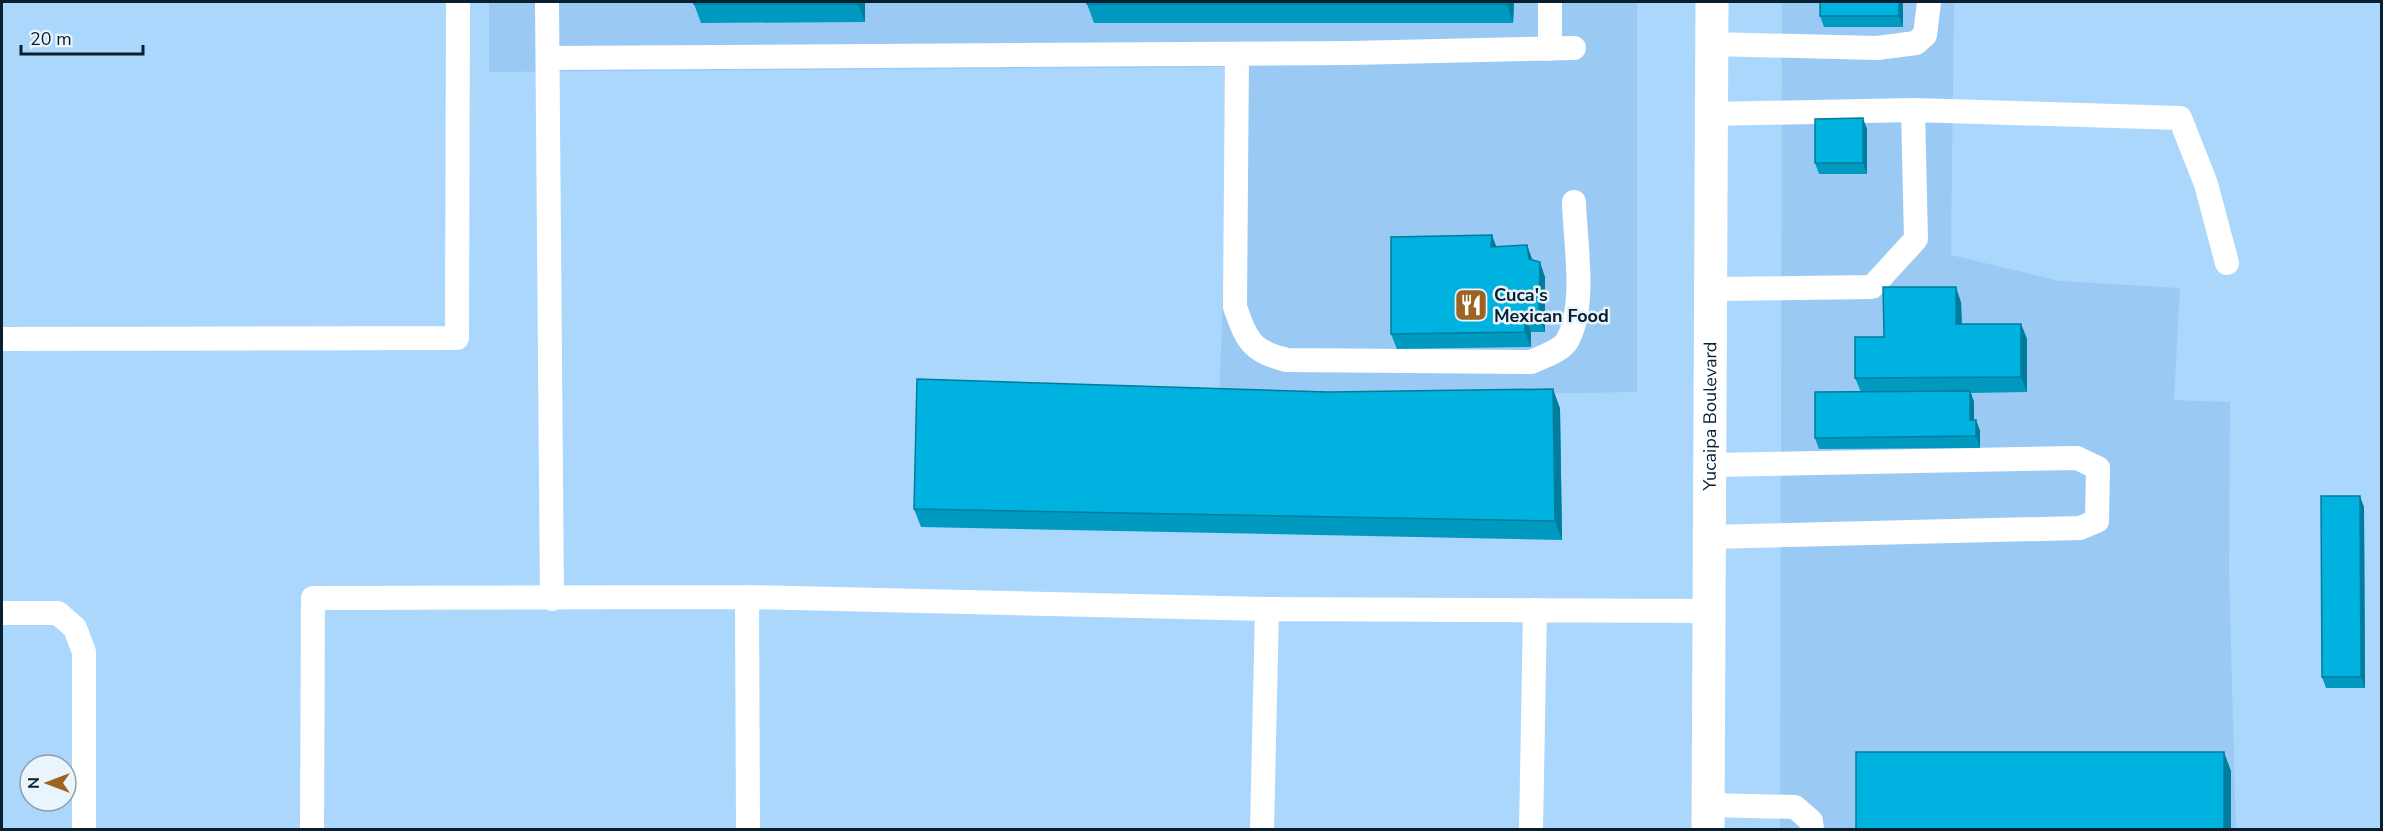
<svg xmlns="http://www.w3.org/2000/svg" width="2383" height="831" viewBox="0 0 2383 831" font-family="'Nunito Sans',sans-serif">
	<style>
		.built { fill: #9acaf4 }
		.lines { fill: none; stroke-linecap: round; stroke-linejoin: round }
		.lane { stroke: #fff; stroke-width: 24 }
		.secondary { stroke: #fff; stroke-width: 33 }
		.wall { fill: #0099c0 }
		.shaded-wall { fill: #007d9c }
		.building { fill: #00b2df; stroke: #007d9c; stroke-width: 1.5 }
		.labels { text-anchor: middle; dominant-baseline: central; stroke-width: 5; stroke-linejoin: round; paint-order: stroke }
		.poi-label { font-size: 18px; font-weight: bold; fill: #081f30; stroke: #e9f4fd; text-anchor: start }
		.street-label { font-size: 18px; fill: #081f30; stroke: #e9f4fd }
	</style>
	<rect width="100%" height="100%" fill="#abd7fd"/>
	<path class="built" d="M489 2H1637V392L1219 399 1232 67 489 72Z
		M1782 2H1954L1951 255 2060 281 2180 288 2174 400 2230 402 2229 574 2236 829 1780 830Z"/>
	<g class="lines">
		<path class="lane" d="M547 2 552 599
			M1550 2V49
			M1712 44 1877 48 1916 43 1925 35 1929 2
			M1237 54 1235 307C1247 341 1251 351 1287 360L1531 362C1542 357 1561 351 1567 341 1587 306 1575 242 1574 202
			M548 58 1350 53 1574 48
			M1710 114 1913 110 2180 118 2206 184 2227 263
			M1711 289 1872 287 1916 239 1913 110
			M2 339 457 338 458 2
			M1710 537 2080 528 2097 521 2098 468 2077 458 1710 465
			M747 597 748 830
			M2 613H58L75 628 84 652V830
			M1708 805 1795 807 1811 821 1812 830
			M312 830 313 598 747 597 1267 609
			M1262 830 1267 609 1710 611
			M1531 830 1535 610"/>
		<path class="secondary" id="s1" d="M1708 830 1712 2"/>
	</g>
	<path class="wall" d="M694 2H865V22L701 23 694 4Z
		M1087 2H1514L1513 23H1094L1087 4Z
		M1903 2V27H1824L1820 16Z
		M1867 129V174H1819L1815 163Z
		M1496 246 1532 260 1545 277V332H1531V347L1397 349 1391 334Z
		M1961 302 1962 324H2021L2027 339V392L1971 393 1974 402V420H1976L1980 431V448L1819 449 1815 438 1861 392 1855 378 1884 337Z
		M1560 408 1562 540 921 527 914 509Z
		M2364 507 2365 688H2326L2322 677Z"/>
	<path class="shaded-wall" d="M858 2H865V22L858 4Z
		M1507 2H1514L1513 23 1507 4Z
		M1899 2H1903V27L1899 16Z
		M1863 118 1867 129V174L1863 163Z
		M1492 235 1498 251 1491 247Z
		M1527 245 1533 261 1529 259Z
		M1540 262 1545 277V332L1539 316Z
		M1956 287 1961 302 1962 339 1956 324Z
		M1525 317 1531 332V347L1525 332Z
		M2021 324 2027 339V392L2021 377Z
		M1553 389 1560 408 1562 540 1555 521Z
		M1970 391 1974 402V431L1970 420Z
		M1976 420 1980 431V448L1976 436Z
		M2360 496 2364 507 2365 688 2361 677Z
		M2224 752 2231 771V830H2224Z"/>
	<path class="building" d="M694 2H858V4H694Z
		M1087 2H1507V4H1087Z
		M1820 2H1899V16H1820Z
		M1863 118V163H1815V119Z
		M1492 235 1491 247 1527 245 1529 259 1540 262 1539 316 1525 317V332L1391 334V237Z
		M1883 287H1956V324H2021V377L1855 378V337H1884Z
		M917 379 1328 392 1553 389 1555 521 914 509Z
		M1970 391V420H1976V436L1815 438V392Z
		M2321 496H2360L2361 677H2322Z
		M1856 752H2224V830H1856Z"/>
	<defs>
		<symbol id="restaurant-square" viewBox="-11 -11 22 22"><rect x="-9" y="-9" width="18" height="18" rx="4" fill="#9d6322" stroke="#e9f4fd"/><path d="M-5-6h1v4h1v-4h1v4h1v-4h1v5L-1.5 .5V6h-2V.5L-5-1ZM5-6V6H3V1.5H1.5Q1.5-4 5-6Z" fill="#fff"/></symbol>
	</defs>
	<g fill-rule="evenodd">
		<use href="#restaurant-square" x="1452" y="286" width="38" height="38"/>
	</g>
	<g class="labels">
		<g class="poi-label">
			<text x="1494" y="295">Cuca's<tspan x="1494" dy="21">Mexican Food</tspan></text>
		</g>
		<g class="street-label">
			<text stroke="none"><textPath href="#s1" startOffset="414">Yucaipa Boulevard</textPath></text>
		</g>
	</g>
	<rect width="2383" height="831" fill="none" stroke="#081f30" stroke-width="6"/>
	<g transform="translate(48 783) rotate(270)"><circle r="28" fill="#e9f4fd" stroke="#8f9fab" stroke-width="1.5"/>
	<path d="M0-4.5L10 22L0 15L-10 22Z" fill="#9d6322"/>
	<text y="-9" font-size="16" font-weight="bold" text-anchor="middle" fill="#081f30">N</text>
	</g>
	<path d="M21 45v9h122v-9" fill="none" stroke="#081f30" stroke-width="3"/>
	<text x="30" y="45" font-size="18" fill="#081f30" stroke="#e9f4fd" stroke-width="4.5" paint-order="stroke">20 m</text>
</svg>
